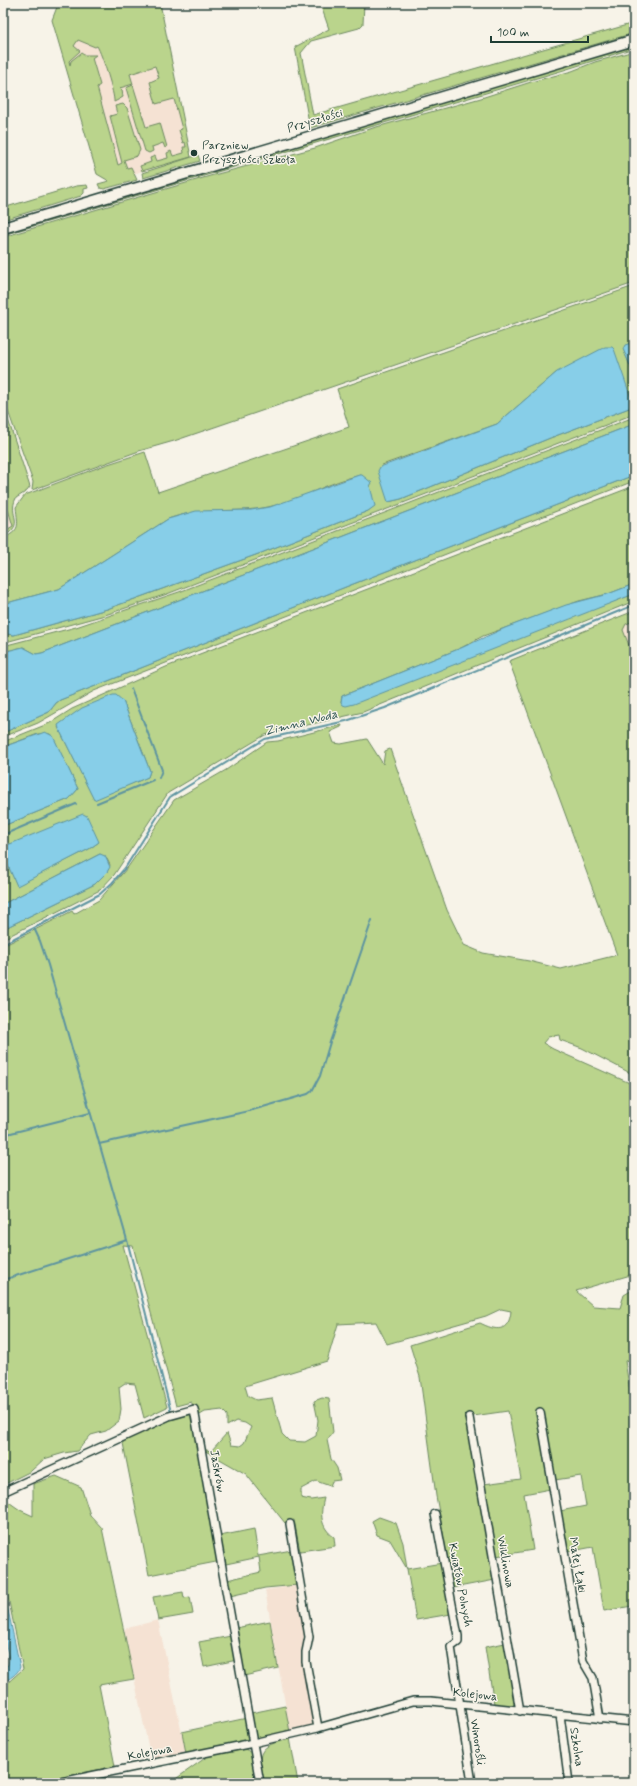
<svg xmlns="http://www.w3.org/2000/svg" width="637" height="1786" viewBox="0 0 637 1786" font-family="Mynerve,sans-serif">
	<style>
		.built { fill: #f5e2d3 }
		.green { fill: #bad48c; stroke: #6c8860; fill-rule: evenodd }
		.water { fill: #87cee8; stroke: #5d94a0 }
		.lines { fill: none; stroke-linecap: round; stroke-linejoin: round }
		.stream { stroke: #5d94a0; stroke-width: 2 }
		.street-casing { stroke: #1f3d34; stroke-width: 10 }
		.secondary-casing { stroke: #1f3d34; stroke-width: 13 }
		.street { stroke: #f7f3e8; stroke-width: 7 }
		.secondary { stroke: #f7f3e8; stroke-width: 10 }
		.poi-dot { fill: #1f3d34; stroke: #f7f3e8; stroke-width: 1.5 }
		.labels { text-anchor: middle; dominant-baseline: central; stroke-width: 3; stroke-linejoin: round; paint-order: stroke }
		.street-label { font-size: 12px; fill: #1f3d34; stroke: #f7f3e8 }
		.poi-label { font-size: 12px; fill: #1f3d34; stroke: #f7f3e8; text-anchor: start }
		.water-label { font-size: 13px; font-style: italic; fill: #345a58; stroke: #f7f3e8 }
	</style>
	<rect width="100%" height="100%" fill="#f7f3e8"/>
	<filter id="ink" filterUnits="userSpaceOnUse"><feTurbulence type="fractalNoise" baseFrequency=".025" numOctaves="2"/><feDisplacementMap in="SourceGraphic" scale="8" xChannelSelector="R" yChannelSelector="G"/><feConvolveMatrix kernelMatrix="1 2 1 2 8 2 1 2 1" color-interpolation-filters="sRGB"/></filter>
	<g filter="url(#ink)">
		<path class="built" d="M66 3H160L191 157 109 181 97 174 52 20 57 7Z
			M3 493 13 526 3 532Z
			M634 611V680L612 620Z
			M298 1585 306 1640 315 1726 290 1732 265 1590Z
			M158 1620 186 1753 168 1756 165 1755 151 1760 124 1629Z"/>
		<path class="green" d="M66 3H160L191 157 142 171 140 166 151 162 150 158 155 156 157 161 168 158 167 153 171 151 173 156 184 153 183 147H186L185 142 183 143 179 130 182 129 174 99 156 104 150 82 159 78 155 66 130 74 133 84 120 88 122 90 123 97 118 100 114 102C115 95 102 54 97 46L95 47 78 40 74 46 80 51 69 61 70 65 71 61 81 53 84 55H96L92 58 100 85 97 87 118 165 122 163 110 116 117 114 115 106 123 104 127 108 140 150 137 156 124 160 127 168 131 167 137 180 104 189 100 188 98 184 109 181 97 174 52 20 57 7Z
			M320 3H364L363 24 359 28 311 41 301 53 313 115 634 23V33L310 128 295 47 329 29Z
			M634 44V48L564 70 3 235V232Z
			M634 51V283L174 441 139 451 32 490 33 482 3 397V237L210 176 315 148 373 128 481 98 531 82 572 71 595 62Z
			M133 85 146 127 160 123 167 147 165 148 163 143 152 147 153 151 149 153 145 151 126 88Z
			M198 155 200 161 143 178 142 173Z
			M87 185 88 188 84 189V193L81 196 3 220V208L76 186Z
			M634 286V342L628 344 624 351 634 375V414L167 594 105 615 6 642 3 629 6 634 14 635 107 609 261 553 368 511 374 506 370 486 371 483 361 475C329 481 300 501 268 507 234 514 203 506 168 519L59 589 3 604V539C21 529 18 527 16 507L25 495 105 465 145 452 158 492 349 427 337 389ZM557 372 629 408 550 438 401 499 388 502 382 465 497 424Z
			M3 404 30 487 27 491 16 498C7 516 27 523 3 537V532L13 526 3 493Z
			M634 417V424L42 653 36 654 23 647 3 652V646L76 627 179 592Z
			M634 475V481L94 691 38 723 3 737V733L49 712 56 703 60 700 348 586Z
			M634 486V584L608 594 579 601 483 636 461 648 342 696 341 702 634 594V601L363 712 265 735 168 793 114 875 100 890 3 939V929L95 884 107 872 110 865 107 859 100 854 3 904V854L17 885 89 849 99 842 3 844V826L69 799 78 789 53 737 50 734H38L3 747V742L50 723 72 709 166 667ZM123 701 150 771 148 777 94 799 58 727Z
			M634 611V621L626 624 623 630 634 658V1075L582 1048 560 1040 559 1035 548 1037 543 1043 553 1049 634 1085V1274L576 1291 593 1306 620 1308 624 1295 634 1289V1359L625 1361 634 1417V1608L632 1606 604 1611 593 1547 567 1552 560 1511 586 1506 581 1476 555 1480 550 1489 524 1494 533 1550 496 1556 484 1484 521 1479 508 1411 466 1417 495 1580 453 1588 436 1496 420 1377 410 1345 480 1323C496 1331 509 1333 511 1311L501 1309 486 1316 387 1344 376 1322 338 1324 327 1361 245 1386 248 1396 256 1400 272 1398 282 1434 289 1441 305 1442 316 1436 318 1420 314 1401 322 1398 329 1399 333 1432 327 1440 331 1459 337 1468 340 1480 332 1481 330 1486 316 1481 301 1489V1498L311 1500 324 1498C320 1514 320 1527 334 1537L335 1546 300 1551 294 1520 285 1523 246 1474 202 1449 221 1561 149 1575 122 1438 193 1405 191 1402 176 1406 133 1246 123 1245 167 1407 144 1418 135 1384 125 1383 119 1387 121 1409 119 1421 106 1431 91 1435 77 1451 64 1453 44 1459 31 1471 3 1485V946L72 911 74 914 99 900 128 867 174 800 226 770 267 742 278 741 342 725 341 727 330 732 334 743 341 744 367 739 383 764 385 751 390 749 447 910 464 945 483 953 529 961 561 969 617 955 509 661ZM222 1410 227 1415V1426L236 1421 245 1423 251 1427 244 1443 240 1446 231 1445 227 1433 211 1451 202 1449 195 1418 205 1412Z
			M56 1476 81 1487 90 1515 102 1528 134 1679 99 1685 115 1766 40 1783H3V1687L23 1669 3 1573V1498L20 1510 33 1516V1484Z
			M379 1517 396 1523 403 1543 407 1569 442 1563 451 1614 416 1620 407 1569 390 1540 377 1535 372 1521Z
			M254 1529 258 1556 292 1550 298 1585 265 1588 230 1596V1585L227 1580 261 1572 259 1557 226 1564 220 1536Z
			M183 1592 184 1598 190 1597 193 1614 158 1620 153 1597Z
			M270 1621 278 1668 244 1676 236 1628Z
			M231 1636 237 1660 204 1667 199 1642Z
			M505 1643 516 1706 494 1704 485 1647Z
			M285 1706 290 1732 287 1730 284 1732 283 1733 258 1739 255 1738 251 1713Z
			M247 1718 250 1740 186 1753 182 1732Z
			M290 1738 298 1783H262C258 1751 257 1747 290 1738Z
			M245 1749C258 1755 256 1770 256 1783H170L208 1756Z"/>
		<path class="water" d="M634 342V375L623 349 625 345Z
			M605 347H612L614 349 631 398 632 403 629 408 550 438 401 499 388 502 378 471 380 467 497 424 557 372Z
			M634 424V475L348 586 60 700 56 703 49 712 3 733V652L23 647 36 654 42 653Z
			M359 475H362L372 483 370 486 375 506 368 511 261 553 107 609 14 635 6 634 3 629V604L59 589 168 519 196 511 251 510 270 507Z
			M634 584V594L354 704 346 706 343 705 341 702 342 696 461 648 505 628 566 605 608 594Z
			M113 695H116L123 701 150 771 148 777 94 800 59 729 58 725 82 708Z
			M45 732 53 736 78 789 69 799 3 826V747Z
			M83 814 87 816 99 842 89 849 17 886 3 854V844H10Z
			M100 854 105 856 110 867 107 872 95 884 3 929V904Z
			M3 1586 20 1667C18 1674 9 1679 3 1682V1669L8 1665 9 1659 3 1631Z"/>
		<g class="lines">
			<path class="stream" d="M131 689 162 770 159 778
				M97 803 153 780
				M3 835 76 804
				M34 928 40 941 48 965 127 1240 171 1412
				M3 944 100 894 112 883 125 868 170 797 265 739 346 721 385 708 634 605
				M3 1135 90 1113
				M99 1144 249 1111 308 1094 312 1091 320 1076 330 1042 372 920
				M3 1280 127 1240"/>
			<defs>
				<path id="street" d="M540 1412 583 1661 593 1678 600 1719
					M469 1417 520 1711
					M3 1492 169 1416 194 1409 260 1783
					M435 1514 458 1636V1642L451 1647 472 1783
					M290 1524 309 1637 306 1652V1662L318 1728
					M560 1715 569 1783
					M56 1783 253 1743 318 1728 413 1701H431L634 1722"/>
				<path id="secondary" d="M3 228 634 40"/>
			</defs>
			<use href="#street" class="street-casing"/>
			<use href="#secondary" class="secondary-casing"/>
			<use href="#street" class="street"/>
			<use href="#secondary" class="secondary"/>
		</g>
	</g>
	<circle class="poi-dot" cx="194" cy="153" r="4"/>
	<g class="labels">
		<g class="street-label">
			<text transform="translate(315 121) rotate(-17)">Przyszłości</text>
			<text transform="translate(217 1471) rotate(80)">Jaskrów</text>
			<text transform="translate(505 1562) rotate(80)">Wiklinowa</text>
			<text transform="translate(577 1565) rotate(80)">Małej Łąki</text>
			<text transform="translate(460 1585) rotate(79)">Kwiatów Polnych</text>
			<text transform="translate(475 1695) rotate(6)">Kolejowa</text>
			<text transform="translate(477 1742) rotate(81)">Winorośli</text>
			<text transform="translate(576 1747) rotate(82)">Szkolna</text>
			<text transform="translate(150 1753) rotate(-11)">Kolejowa</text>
		</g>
		<g class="poi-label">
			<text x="202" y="146">Parzniew<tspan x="202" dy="14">Przyszłości Szkoła</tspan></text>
		</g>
		<g class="water-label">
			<text transform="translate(301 723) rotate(-14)">Zimna Woda</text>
		</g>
	</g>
	<rect width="637" height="1786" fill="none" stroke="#f7f3e8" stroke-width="16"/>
	<rect x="8" y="8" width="621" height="1770" fill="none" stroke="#1f3d34" stroke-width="1.5" filter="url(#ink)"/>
	<path d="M491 36v6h97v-6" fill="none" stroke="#1f3d34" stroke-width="2"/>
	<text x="497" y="36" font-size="12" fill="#1f3d34" stroke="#f7f3e8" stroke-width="3" paint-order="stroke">100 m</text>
</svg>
